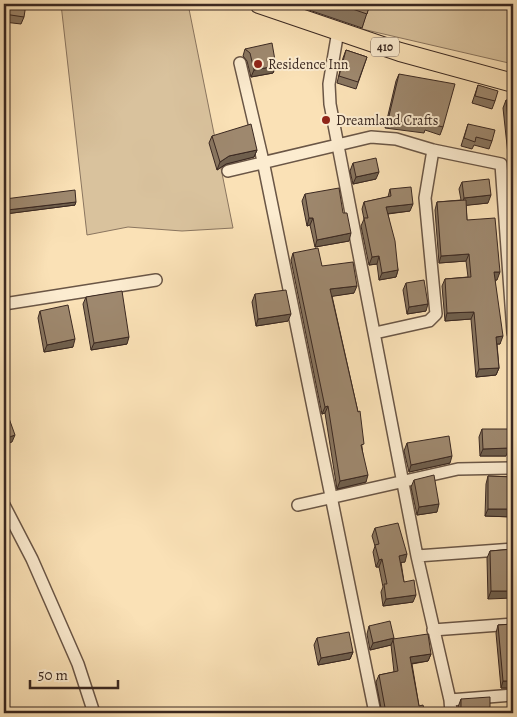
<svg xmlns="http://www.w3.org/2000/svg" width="517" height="717" viewBox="0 0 517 717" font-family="Alegreya,serif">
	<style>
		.green { fill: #d9c29d; stroke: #8a755f }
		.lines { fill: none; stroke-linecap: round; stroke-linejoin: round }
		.minor-casing { stroke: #6a5646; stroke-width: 14 }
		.primary-casing { stroke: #3a2821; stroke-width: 20 }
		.minor { stroke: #fcecd0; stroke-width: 11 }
		.primary { stroke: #fae1b6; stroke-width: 18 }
		.wall { fill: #88755f; stroke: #3a2821 }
		.shaded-wall { fill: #6f5f4d; stroke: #3a2821 }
		.building { fill: #9e886e; stroke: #3a2821 }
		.poi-dot { fill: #8f2418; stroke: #fcecd0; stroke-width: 2 }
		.labels { text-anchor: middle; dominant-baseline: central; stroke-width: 4; stroke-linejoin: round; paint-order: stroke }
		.shield { fill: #fcecd0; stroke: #746356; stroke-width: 1 }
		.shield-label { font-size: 12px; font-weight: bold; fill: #3a2821 }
		.poi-label { font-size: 14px; fill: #3a2821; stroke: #fcecd0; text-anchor: start }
	</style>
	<rect width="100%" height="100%" fill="#fae1b6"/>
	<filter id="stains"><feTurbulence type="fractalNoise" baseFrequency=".004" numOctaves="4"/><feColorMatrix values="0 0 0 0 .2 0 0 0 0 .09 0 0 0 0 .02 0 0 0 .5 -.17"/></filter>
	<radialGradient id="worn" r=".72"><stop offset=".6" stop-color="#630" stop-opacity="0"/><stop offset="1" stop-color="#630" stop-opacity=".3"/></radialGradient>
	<path class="green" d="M61 4H188L233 228 182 231 128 227 87 235Z
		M360 4H513V64L362 29 368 6Z"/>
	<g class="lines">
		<defs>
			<path id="minor" d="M338 31 329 84 330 104 417 556 450 700 451 713
				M240 63 263 161 375 713
				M228 171 371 137 396 139 433 150 501 164 513 333
				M4 304 156 280
				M375 333 429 321 436 314 425 198 433 150
				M4 505 32 559 78 664 94 713
				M298 505 458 469 513 468
				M417 556 513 549
				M433 630 513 624
				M450 700 513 695"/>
			<path id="primary" d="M259 4 400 52 513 83"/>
		</defs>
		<use href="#minor" class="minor-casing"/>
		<use href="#primary" class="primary-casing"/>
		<use href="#minor" class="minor"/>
		<use href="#primary" class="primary"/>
	</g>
	<path class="wall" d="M4 4 24 17 21 24 4 22Z
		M305 4H370L362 28 303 8Z
		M245 49 276 66 273 73 251 77 247 61 243 56Z
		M346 50 367 57 356 89 337 83 343 58Z
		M399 74 443 127 440 135 425 130 424 133 385 128 396 81Z
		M478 85 495 101 492 109 472 103Z
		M506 100 513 102V192H512L503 108Z
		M468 124 492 141 489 149 474 145 472 149 461 146Z
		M212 136 257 150 254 157 226 164 217 170 209 143Z
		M353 163 376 179 353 184 350 171Z
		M462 182 488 203 466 205 467 220 497 280H495L500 344H497L499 368 496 375 476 377 471 319 445 321 442 286 445 279 468 277 466 261 439 263 435 210 437 202 461 200 459 189Z
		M390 189 410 211 388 214 398 270 396 277 379 280 377 264 369 265 361 226 364 219 362 209 364 202 388 197Z
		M305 194 349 241 315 247 310 225 307 226 302 201Z
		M5 199 75 205 5 214 4 203Z
		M293 253 322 266 354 293 332 296 358 412 366 482 337 489 325 413 322 414 291 260Z
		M406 283 426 311 407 314 403 290Z
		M255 294 288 321 256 326 252 302Z
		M86 297 127 344 91 350 83 304Z
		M40 311 73 347 44 352 38 318Z
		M482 429 506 456H480L479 437Z
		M407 443 450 463 409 472 404 451Z
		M488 476 513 477V517L485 516 486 484Z
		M414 480 437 512 417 515 411 487Z
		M375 528 405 562H401L404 582 413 602 383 606 381 592 383 587 379 567H376L373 552 375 546 372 536Z
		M513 549 488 599 487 558 490 551Z
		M513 624V688H501L496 633 498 625Z
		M369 626 394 639 431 654 428 661 412 664 419 706 425 713H382L376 682 379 675 394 672 391 645 370 650 367 634Z
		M317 638 353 652 350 659 318 665 314 645Z
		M461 699 490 713H458V707Z"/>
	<path class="shaded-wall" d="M39 4H60L58 8 39 6Z
		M276 66 273 73 251 77 254 70Z
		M257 150 254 157 226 164 217 170 220 162 229 156Z
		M379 172 376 179 353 184 356 177Z
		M491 195 488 203 461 206 464 198Z
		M76 202 75 205 5 214 7 210Z
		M413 204 410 211 384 214 386 207Z
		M309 218H313L310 225 307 226Z
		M351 233 349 241 315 247 317 240Z
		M469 254 466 261 439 263 441 256Z
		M379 256 377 264 369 265 372 257Z
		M398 270 396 277 379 280 382 273Z
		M494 272H500L497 280H491Z
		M357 286 354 293 328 297 330 289Z
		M428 304 426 311 407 314 409 307Z
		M474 312 471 319 445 321 447 313Z
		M291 314 288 321 256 326 258 319Z
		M503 336 500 344H493L496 337Z
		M129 337 127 344 91 350 94 343Z
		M75 339 73 347 44 352 47 345Z
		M8 358 5 366H4V359Z
		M499 368 496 375 476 377 479 369Z
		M328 406 325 413 322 414 325 407Z
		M15 435 12 442 4 445V439Z
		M509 448 506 456H480L483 449Z
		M452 456 450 463 409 472 411 465Z
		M368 475 366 482 337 489 340 481Z
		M439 504 437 512 417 515 419 507Z
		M488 509H513V517L485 516Z
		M407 554 405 562 397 563 399 556Z
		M382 559 379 567H376L379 560Z
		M491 591H513V598L488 599Z
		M416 595 413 602 383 606 386 599Z
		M394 638 391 645 370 650 373 643Z
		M353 652 350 659 318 665 321 658Z
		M431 654 428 661 408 664 410 657Z
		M503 681H513V688H501Z"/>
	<path class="building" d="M4 4H26L24 17 4 14Z
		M338 4H370L367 14Z
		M272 43 276 66 254 70 250 53 245 49Z
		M346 50 367 57 358 82 339 76Z
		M399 74 455 84 443 127 427 123V126L388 120Z
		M478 85 498 91 495 101 475 96Z
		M506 100 513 102V173Z
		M251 124 257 150 229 156 220 162 212 136Z
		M468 124 495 130 492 141 476 137 475 142 464 138Z
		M376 158 379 172 356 177 353 163Z
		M489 179 491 195 464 198 462 182Z
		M411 187 413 204 386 207 395 241 398 270 382 273 379 256 372 257 364 218H368L364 202 391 196 390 189Z
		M339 188 343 213H347L351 233 317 240 313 218H309L305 194Z
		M75 190 76 202 7 210 5 199Z
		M466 200 467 220 495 218 500 272H494L503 336 496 337 499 368 479 369 474 312 447 313 445 279 471 277 469 254 441 256 437 202Z
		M318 248 322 266 353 262 357 286 330 289 358 412 360 411 364 444 361 445 368 475 340 481 328 406 325 407 293 253Z
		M424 280 428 304 409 307 406 283Z
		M286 290 291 314 258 319 255 294Z
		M122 291 129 337 94 343 86 297Z
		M68 305 75 339 47 345 40 311Z
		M4 327H6L8 358 4 359Z
		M6 410 15 435 4 439V411Z
		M482 429H508L509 448 483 449Z
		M449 436 452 456 411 465 407 443Z
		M434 475 439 504 419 507 414 480Z
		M488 476 513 477V509H488Z
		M398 523 407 554 399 556 404 582 414 580 416 595 386 599 384 584H387L382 559 379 560 375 545 379 544 375 528Z
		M513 549V591H491L490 551Z
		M390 621 394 638 373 643 369 626Z
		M513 624V681H503L498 625Z
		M349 632 353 652 321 658 317 638Z
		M428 634 431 654 410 657 419 706 423 705 425 713H386L379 675 398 671 393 639Z
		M490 697V713H461V699Z"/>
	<g class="poi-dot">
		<circle cx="258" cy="64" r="5"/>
		<circle cx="326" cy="120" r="5"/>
	</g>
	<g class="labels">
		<rect class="shield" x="371" y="37.5" width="28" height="19" rx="4"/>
		<g class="shield-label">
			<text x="385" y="47">410</text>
		</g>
		<g class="poi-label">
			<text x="268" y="64">Residence Inn</text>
			<text x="336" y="120">Dreamland Crafts</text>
		</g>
	</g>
	<rect width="517" height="717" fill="none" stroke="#fae1b6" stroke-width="20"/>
	<rect x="5" y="5" width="507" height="707" fill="none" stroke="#3a2821" stroke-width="2.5"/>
	<rect x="10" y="10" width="497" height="697" fill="none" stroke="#3a2821"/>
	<path d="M30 680v8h88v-8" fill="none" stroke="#3a2821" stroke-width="2.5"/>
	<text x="38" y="680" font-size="15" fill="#3a2821" stroke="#fcecd0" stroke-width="4" paint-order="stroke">50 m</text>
	<rect width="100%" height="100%" filter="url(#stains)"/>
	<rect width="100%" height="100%" fill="url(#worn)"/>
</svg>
